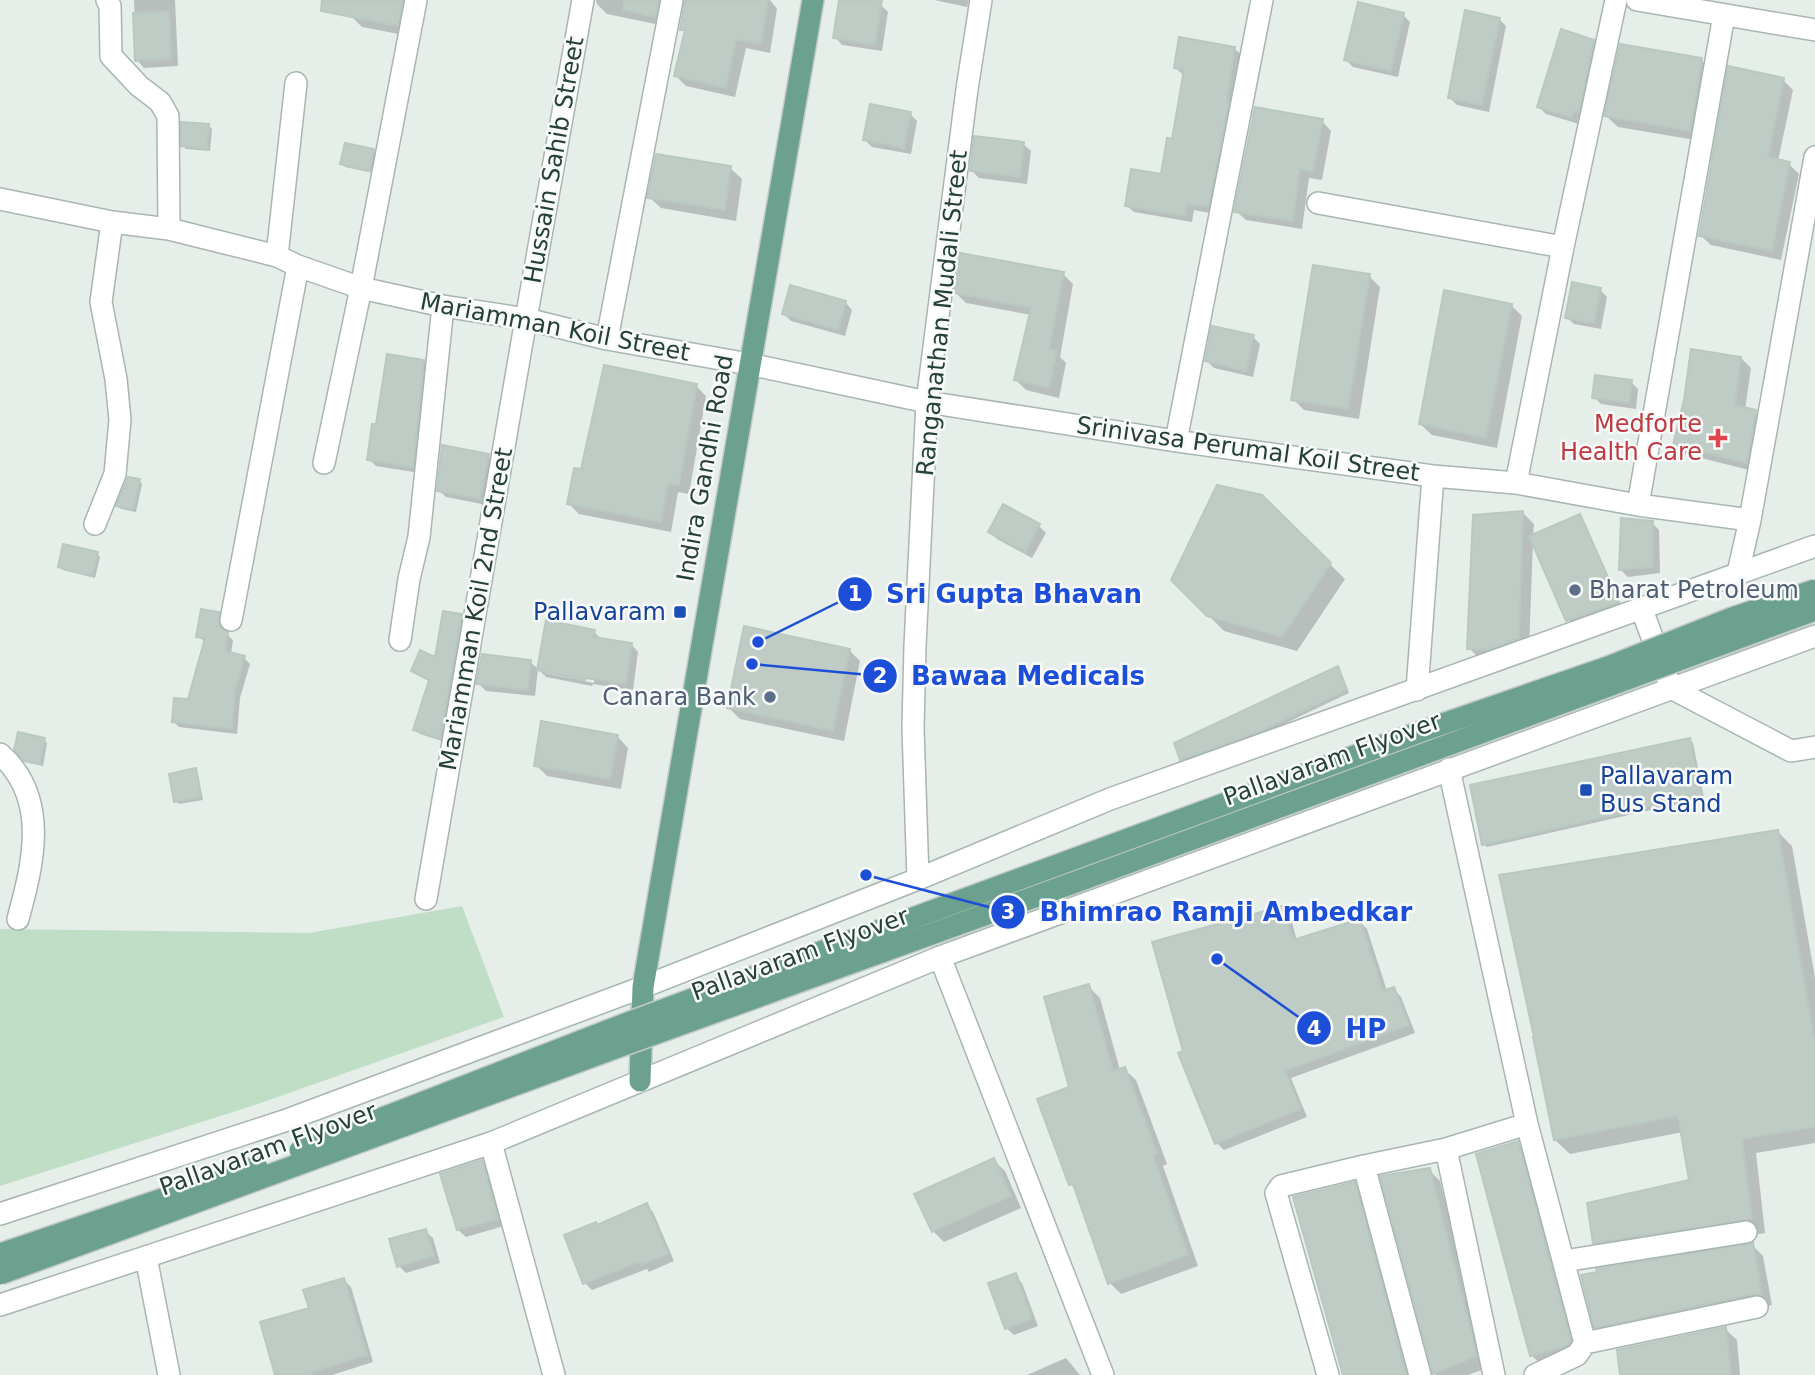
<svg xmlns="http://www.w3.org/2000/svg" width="1815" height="1375" viewBox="0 0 1815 1375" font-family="'DejaVu Sans',sans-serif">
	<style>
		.green { fill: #c0dec5 }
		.shadow { fill: #0003; fill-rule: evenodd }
		.building { fill: #beccc5; stroke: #b9c8c0; stroke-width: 2 }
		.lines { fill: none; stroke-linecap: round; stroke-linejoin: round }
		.minor-casing { stroke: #a8b6b0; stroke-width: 24 }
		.tertiary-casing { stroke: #a8b6b0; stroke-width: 24 }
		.primary-casing { stroke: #c2cac7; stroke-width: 24 }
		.minor { stroke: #fff; stroke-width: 21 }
		.tertiary { stroke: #fff; stroke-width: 21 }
		.primary { stroke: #6da18f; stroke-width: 21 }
		.primary-bridge-casing { stroke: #c2cac7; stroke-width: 24; stroke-linecap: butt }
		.primary-bridge { stroke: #6da18f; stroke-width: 21 }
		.health-dot { fill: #e0444e; stroke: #f7faf8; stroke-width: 2.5 }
		.service-dot { fill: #5c6f8a; stroke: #f7faf8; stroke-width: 2.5 }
		.transit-dot { fill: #1a4fb4; stroke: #f7faf8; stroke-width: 2.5 }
		.labels { text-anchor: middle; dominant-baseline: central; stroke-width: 5; stroke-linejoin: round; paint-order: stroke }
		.street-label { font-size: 24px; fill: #254036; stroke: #f7faf8 }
		.health-label { font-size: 24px; fill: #be3a42; stroke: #f7faf8; text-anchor: end }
		.service-label { font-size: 24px; fill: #4e5e75; stroke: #f7faf8; text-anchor: start }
		.transit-label { font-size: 24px; fill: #164399; stroke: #f7faf8; text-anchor: end }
		.leader { fill: none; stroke: #1d4ed8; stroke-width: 2.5 }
		.callout-dot { fill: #1d4ed8; stroke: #f7faf8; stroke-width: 2.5 }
		.mark-label { font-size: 21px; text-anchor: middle; font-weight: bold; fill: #fff }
		.callout-label { font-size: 26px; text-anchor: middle; font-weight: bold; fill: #1d4ed8; stroke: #f7faf8; stroke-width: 5; stroke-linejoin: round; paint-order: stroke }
	</style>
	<rect width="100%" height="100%" fill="#e6eeea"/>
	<path class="green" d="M462 906 504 1017 255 1105 0 1186V929L309 933Z"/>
	<path class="shadow" d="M134 0H175L178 66 144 68 137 60Z
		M354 0H419L409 36 362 27 351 16Z
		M596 0H673L665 26 607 14 597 4Z
		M686 0H770L777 9 770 53 746 48 735 97 686 86 676 76 686 33 682 29Z
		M840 0 880 4 888 12 882 51 842 45 835 37Z
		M934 0H969L967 7Z
		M1403 15 1410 22 1398 77 1353 67 1346 60Z
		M1499 19 1506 26 1489 112 1457 105 1450 98Z
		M1593 41 1600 48 1579 124 1546 114 1539 107Z
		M1234 48 1241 55 1215 214 1194 210 1192 222 1134 212 1126 205 1162 176 1174 141 1183 75 1176 68Z
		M1701 60 1712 71 1701 141 1618 127 1606 116Z
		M1783 80 1793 90 1778 161 1789 164 1799 174 1781 260 1711 245 1700 235Z
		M910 114 917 121 911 154 872 147 865 140Z
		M1322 121 1331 131 1322 180 1309 178 1302 229 1246 220 1236 211Z
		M209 126 212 129 210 151 186 149 183 145Z
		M1023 144 1031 151 1027 184 979 178 972 171Z
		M373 151 376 154 373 173 345 167 342 163Z
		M730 168 742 179 736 221 661 208 649 197Z
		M1063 274 1073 284 1060 357 1066 363 1059 398 1026 390 1016 380 1031 315 966 303 956 293Z
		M1369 276 1380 287 1359 419 1304 410 1293 399Z
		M1600 290 1607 297 1601 329 1574 324 1567 317Z
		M845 302 852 310 845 336 791 321 784 314Z
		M1511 305 1522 316 1497 448 1432 435 1420 424Z
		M1253 337 1260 344 1253 377 1214 368 1207 361Z
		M1741 358 1751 368 1745 410 1755 412 1765 422 1757 472 1685 454 1675 444Z
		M423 361 431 369 420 473 376 466 369 459 378 426Z
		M1631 382 1638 389 1636 409 1601 404 1594 397Z
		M696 386 706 396 689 494 678 492 671 532 579 514 568 503 582 471Z
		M488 456 495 463 487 505 446 497 439 490Z
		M139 481 142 484 136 512 121 509 118 506Z
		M1261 496 1345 579 1297 651 1224 631 1173 580Z
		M1004 507 1039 526 1046 533 1032 558 997 539 990 531Z
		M1523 513 1534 524 1533 536 1579 516 1621 606 1571 623 1533 542 1529 649 1480 659 1469 648Z
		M1652 523 1659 530 1660 573 1628 577 1621 570Z
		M97 554 100 557 95 578 63 570 60 566Z
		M218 614 224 620V632L233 640 231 654 244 658 250 664 240 698 237 734 179 727 174 722 189 701 205 642 198 636Z
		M461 616 466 621 445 742 420 734 415 729 430 682 413 671 436 660Z
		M594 632 601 639 631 644 638 652 633 690 593 684 592 686 546 677 539 670ZM545 670 594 680V683L545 673Z
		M849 650 860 661 844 741 740 719 729 708Z
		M530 662 538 669 535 696 486 691 478 683Z
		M1338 668 1349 693 1265 733 1185 762 1182 759Z
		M617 736 628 748 621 789 547 776 536 765Z
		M44 740 47 743 43 766 29 763 16 750Z
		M1690 740 1693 743 1704 798 1487 847 1484 844Z
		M195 770 198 774 203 800 179 804 176 801Z
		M1778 832 1792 846 1815 978V1143L1756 1153 1765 1233 1609 1257 1594 1242 1691 1182 1683 1132 1570 1154 1555 1140Z
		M1282 908 1290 915 1297 941 1359 921 1367 929 1387 991 1393 989 1401 997 1415 1033 1291 1078 1307 1117 1224 1150 1217 1143 1185 1052Z
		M1088 986 1100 998 1120 1070 1124 1069 1136 1080 1167 1164 1163 1166 1198 1266 1121 1294 1110 1283 1076 1190 1071 1184V1089Z
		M1517 1143 1529 1154 1581 1352 1543 1366 1531 1355Z
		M993 1160 1005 1171 1021 1208 944 1242 933 1231Z
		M481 1162 489 1169 504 1226 466 1237 458 1230Z
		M1429 1170 1440 1181 1487 1368 1468 1375H1436L1434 1373Z
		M1354 1184 1369 1199 1416 1375H1345Z
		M646 1205 653 1212 674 1261 649 1272 647 1269 592 1290 585 1283 597 1226Z
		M425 1231 433 1238 440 1263 406 1273 399 1266Z
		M1752 1245 1763 1256 1772 1305 1607 1338 1596 1327Z
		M1015 1275 1022 1283 1038 1326 1014 1335 1006 1328Z
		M344 1280 351 1287 373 1362 332 1375H277Z
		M1725 1329 1737 1340 1740 1375H1622Z
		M1066 1358 1080 1375H1027Z"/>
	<path class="building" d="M322 0H403L398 26 321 11Z
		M624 0H659L655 17 623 10Z
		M685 0H768L761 44 736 40 726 88 674 76 685 30H680Z
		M839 0H882L875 45 833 38Z
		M1358 2 1404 13 1391 71 1344 60Z
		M1465 10 1500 18 1482 105 1448 98Z
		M169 11 171 59 135 61 133 13Z
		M1561 29 1594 40 1579 112 1574 111 1572 118 1537 107Z
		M1179 37 1235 47 1228 92 1227 102H1229L1208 207 1187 204 1185 216 1125 206 1131 169 1161 174 1167 138 1172 139 1184 70 1174 68Z
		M1620 44 1702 58 1690 131 1604 116Z
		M1728 66 1784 78 1768 157 1790 162 1772 251 1699 236Z
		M870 104 911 112 904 148 863 140Z
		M1255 107 1323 119 1313 172 1300 169 1293 221 1234 212Z
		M181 122 209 124 207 149 181 146Z
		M974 136 1024 142 1020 177 970 171Z
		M345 143 374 149 370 171 340 164Z
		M656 154 731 166 725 210 647 198Z
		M960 253 1064 272 1049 349 1057 351 1049 388 1014 380 1031 308 954 293Z
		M1313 265 1370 274 1348 409 1291 400Z
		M1572 282 1601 288 1594 323 1565 318Z
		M790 285 846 301 838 330 782 314Z
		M1444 290 1512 304 1486 438 1419 424Z
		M1212 326 1254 335 1246 371 1205 361Z
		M1691 349 1741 357 1735 405 1756 410 1747 463 1673 445 1684 400Z
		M387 354 424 360 413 467 367 460 372 424H376Z
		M604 365 697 384 679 485 668 483 661 522 567 504 574 468 581 469Z
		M1595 375 1632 380 1629 403 1592 398Z
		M442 445 489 454 480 499 437 491Z
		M128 477 140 479 133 510 116 506Z
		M1217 485 1262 495 1331 563 1282 637 1207 616 1171 580Z
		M1003 504 1040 524 1025 552 988 532Z
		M1523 511 1519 638 1487 650 1467 649 1473 515Z
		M1580 514 1619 602 1566 621 1529 536Z
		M1621 518 1653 521V567L1619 570Z
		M63 544 98 552 92 576 58 567Z
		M201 609 219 612V625L228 633 225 651 245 656 235 691 232 729 172 722 174 698 188 699 205 638 196 637Z
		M443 611 462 614 440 738 413 730 429 680 411 671 420 650 435 657Z
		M546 620 595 630 593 637 632 643 626 684 586 678 585 680 537 670Z
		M744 626 850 649 833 731 727 708Z
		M482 654 531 660 528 690 476 684Z
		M1338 666 1347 690 1261 731 1180 760 1174 743Z
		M541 721 618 735 610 779 534 766Z
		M18 732 45 738 40 764 24 761 14 750Z
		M1690 738 1701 795 1482 845 1470 785Z
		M196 768 201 797 174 802 169 774Z
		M1778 830 1815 1044V1127L1742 1139 1752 1219 1593 1243 1587 1203 1689 1180 1678 1116 1554 1140 1533 1037H1534L1499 875Z
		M1283 906 1293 940 1360 919 1383 991 1394 987 1409 1025 1285 1071 1301 1109 1215 1144 1178 1053 1183 1051 1152 942Z
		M1089 984 1113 1071 1125 1067 1157 1153 1153 1155 1188 1255 1108 1284 1073 1184 1069 1185 1037 1099 1069 1087 1044 997Z
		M1518 1141 1571 1341 1564 1347 1530 1356 1476 1154Z
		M994 1158 1011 1196 932 1232 914 1194Z
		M482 1160 498 1219 457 1230 440 1174Z
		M1430 1168 1477 1356 1433 1374 1380 1176Z
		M1355 1182 1406 1375H1343L1293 1197Z
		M647 1203 668 1254 641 1265 639 1262 583 1284 564 1235 596 1222 597 1225Z
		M426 1229 434 1256 397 1267 389 1239Z
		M1753 1243 1762 1295 1754 1294 1594 1328 1581 1275 1597 1272 1596 1269Z
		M1016 1273 1032 1319 1005 1329 988 1283Z
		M344 1278 367 1355 311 1372 312 1375H275L260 1322 309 1308 303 1290Z
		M1726 1327 1731 1375H1620L1617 1350Z"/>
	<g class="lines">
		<defs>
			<path id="minor" d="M107 0 110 6 111 56 139 86 160 102 168 116 169 229
				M0 199 112 222 169 229 277 256 298 266 361 288 443 306 526 319 607 339 749 364 927 402 1176 441 1433 476 1516 483 1638 505 1750 520
				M1318 203 1563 247
				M277 256 296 83
				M607 339 672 0
				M1176 441 1262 0
				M324 463 361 288 416 0
				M1516 483 1563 247 1616 0
				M1638 505 1724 15
				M95 524 115 474 120 420 116 379 101 302 112 222
				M1738 573 1750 520 1815 157
				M231 620 298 266
				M400 640 409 579 419 537 443 306
				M1417 690 1433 476
				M0 754C50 798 33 864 18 919
				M1449 769 1527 1124 1585 1343
				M918 879 913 728 915 646 927 402 967 89 981 0
				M426 899 526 319 583 0
				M940 957 1103 1375
				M491 1143 554 1375
				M1446 1149 1494 1375
				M1564 1261 1746 1232
				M1328 1375 1276 1193 1281 1186 1364 1166
				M1420 1375 1364 1166 1446 1149 1527 1124
				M1535 1375 1577 1355 1585 1343 1757 1307"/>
			<path id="tertiary" d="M1637 0 1815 30
				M1642 610 1671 688 1791 751 1815 747
				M0 1214 284 1121 643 987 918 879 1110 799 1815 546
				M146 1257 169 1375
				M0 1305 491 1143 940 957 1815 636"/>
			<path id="primary" d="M640 1081 643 987 813 0"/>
		</defs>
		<use href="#minor" class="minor-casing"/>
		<use href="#tertiary" class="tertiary-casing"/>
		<use href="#primary" class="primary-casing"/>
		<use href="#minor" class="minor"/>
		<use href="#tertiary" class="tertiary"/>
		<use href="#primary" class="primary"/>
		<defs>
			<path id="primary-bridge" d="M300 1150 630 1022 1425 730 1608 667 1732 618 1815 590
				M0 1254 257 1167
				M0 1274 613 1049 1081 880 1815 610"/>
		</defs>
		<use href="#primary-bridge" class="primary-bridge-casing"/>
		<use href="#primary-bridge" class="primary-bridge"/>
	</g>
	<path class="health-dot" d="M1714.5 427.5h7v7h7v7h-7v7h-7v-7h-7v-7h7z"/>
	<g class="service-dot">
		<circle cx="1575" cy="590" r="7"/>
		<circle cx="770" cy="697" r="7"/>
	</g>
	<g class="transit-dot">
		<rect x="673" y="605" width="14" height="14" rx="3.5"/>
		<rect x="1579" y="783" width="14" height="14" rx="3.5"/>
	</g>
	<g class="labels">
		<g class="street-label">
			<text transform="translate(554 160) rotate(-80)">Hussain Sahib Street</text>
			<text transform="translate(942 313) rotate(-84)">Ranganathan Mudali Street</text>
			<text transform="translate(555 327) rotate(11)">Mariamman Koil Street</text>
			<text transform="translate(1248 449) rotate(8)">Srinivasa Perumal Koil Street</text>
			<text transform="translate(705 468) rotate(-80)">Indira Gandhi Road</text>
			<text transform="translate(476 609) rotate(-80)">Mariamman Koil 2nd Street</text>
			<text transform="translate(1332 759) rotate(-20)">Pallavaram Flyover</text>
			<text transform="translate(800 954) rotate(-20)">Pallavaram Flyover</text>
			<text transform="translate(268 1149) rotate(-20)">Pallavaram Flyover</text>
		</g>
		<g class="health-label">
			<text x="1702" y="424">Medforte<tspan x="1702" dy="28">Health Care</tspan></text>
		</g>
		<g class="service-label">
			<text x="1589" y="590">Bharat Petroleum</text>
			<text x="756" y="697" text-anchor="end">Canara Bank</text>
		</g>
		<g class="transit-label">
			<text x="666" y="612">Pallavaram</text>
			<text x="1600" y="776" text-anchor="start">Pallavaram<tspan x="1600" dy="28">Bus Stand</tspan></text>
		</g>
	</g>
	<path class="leader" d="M758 642L855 594M752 664L880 676M866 875L1008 912M1217 959L1314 1028"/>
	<g class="callout-dot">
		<circle cx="758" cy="642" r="7"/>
		<circle cx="752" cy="664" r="7"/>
		<circle cx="866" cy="875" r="7"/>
		<circle cx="1217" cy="959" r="7"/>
		<circle cx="855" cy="594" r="18"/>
		<circle cx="880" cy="676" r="18"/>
		<circle cx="1008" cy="912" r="18"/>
		<circle cx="1314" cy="1028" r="18"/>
	</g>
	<g class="mark-label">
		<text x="855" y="601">1</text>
		<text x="880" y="683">2</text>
		<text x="1008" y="919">3</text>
		<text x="1314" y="1036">4</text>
	</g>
	<g class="callout-label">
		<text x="1014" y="603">Sri Gupta Bhavan</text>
		<text x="1028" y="685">Bawaa Medicals</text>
		<text x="1226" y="921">Bhimrao Ramji Ambedkar</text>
		<text x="1366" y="1038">HP</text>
	</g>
</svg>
